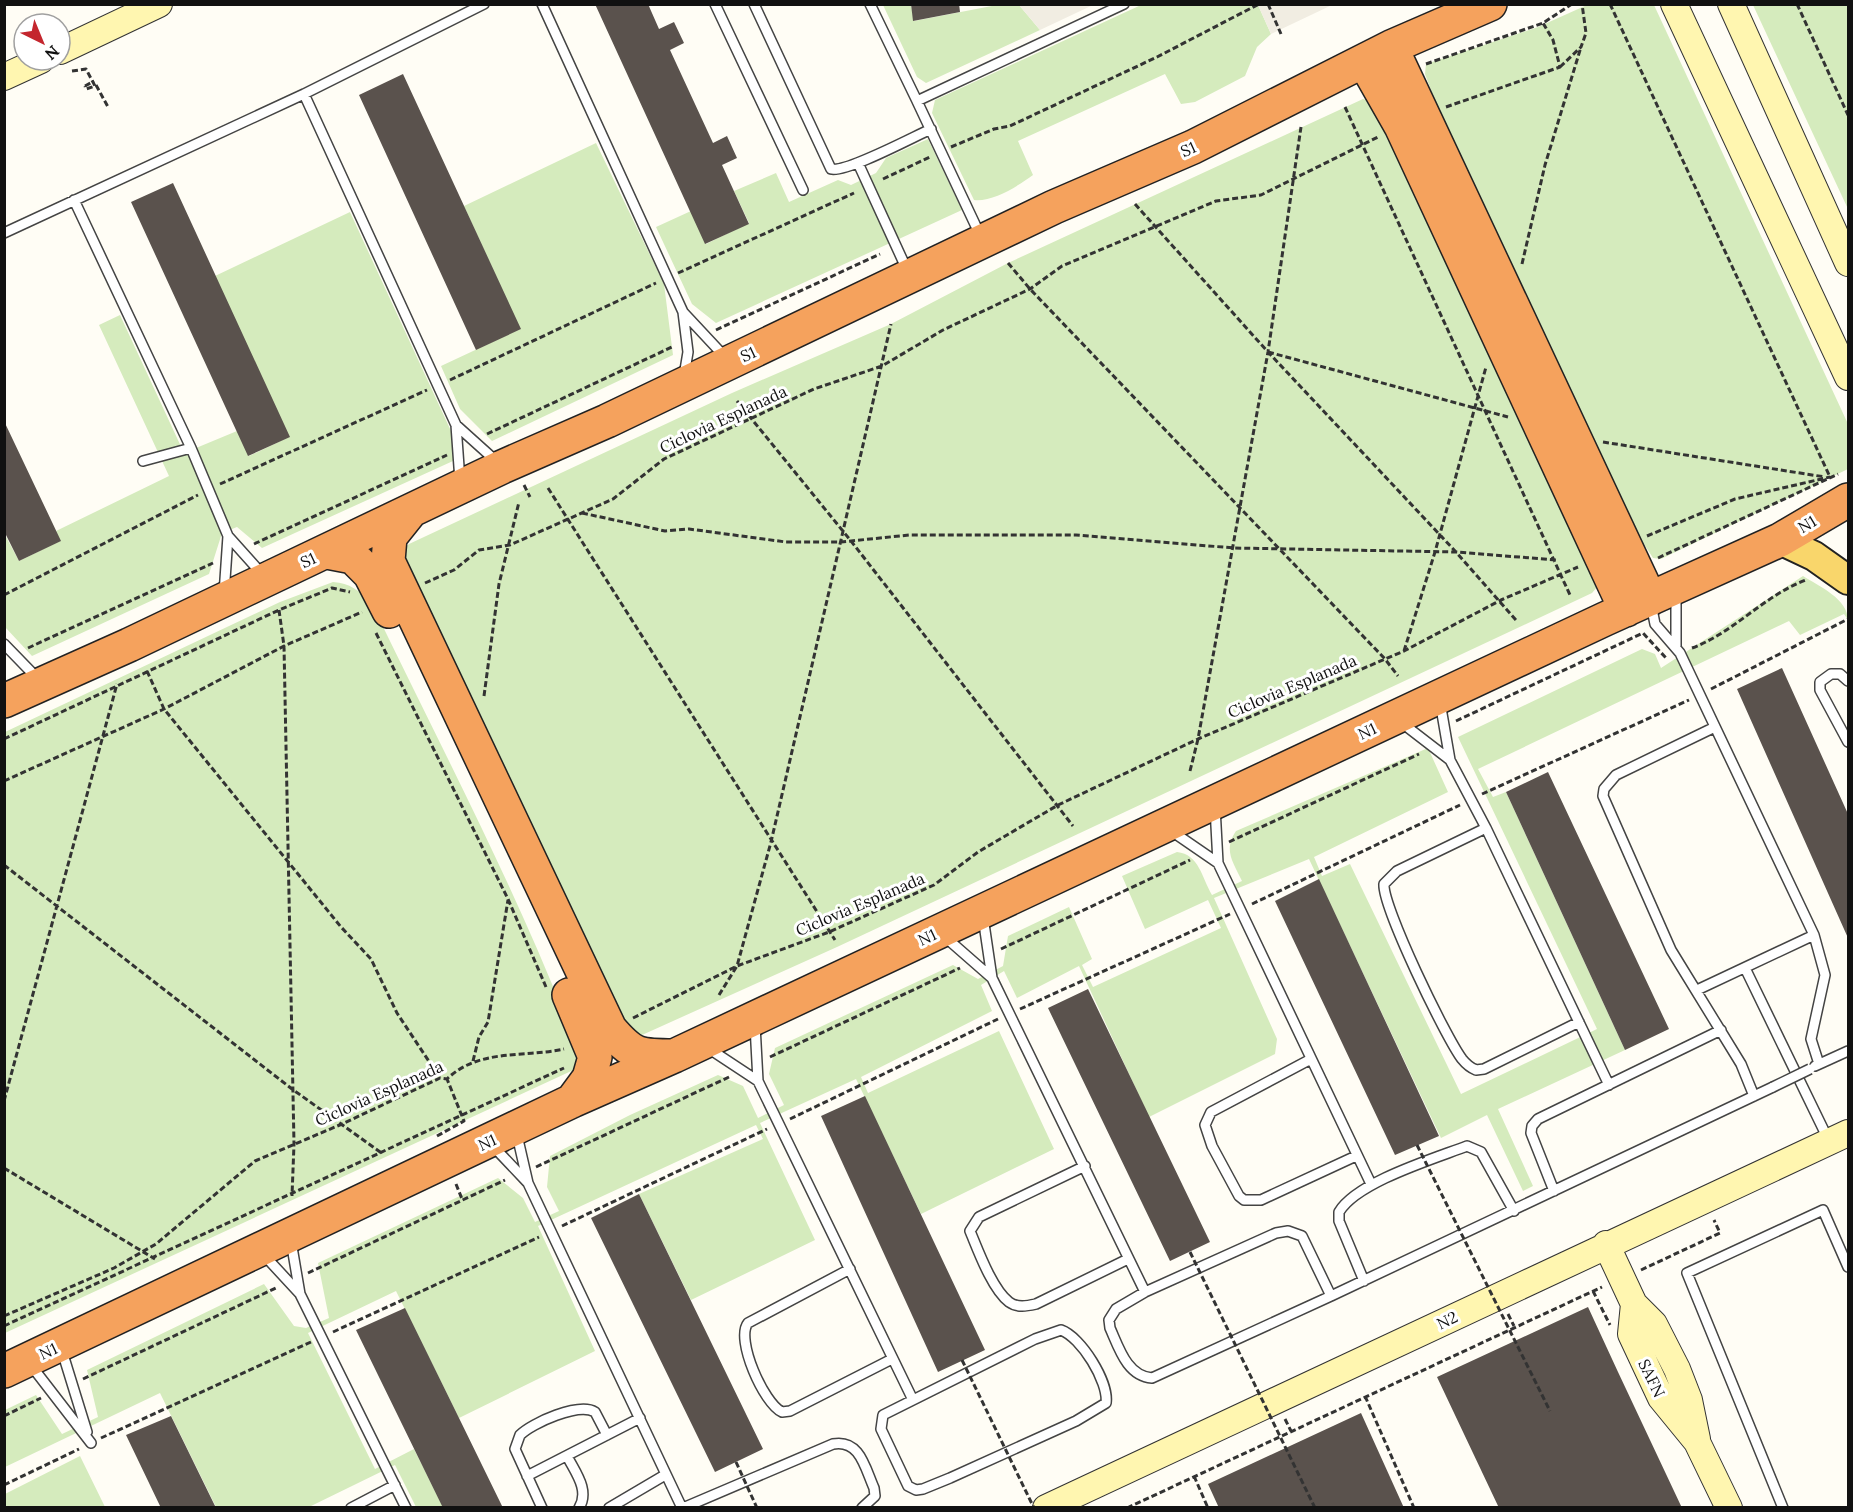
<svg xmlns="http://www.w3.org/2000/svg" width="1853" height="1512" viewBox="0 0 1853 1512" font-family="Lora,serif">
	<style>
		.green { fill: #d5ebbd }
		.plaza { fill: #f1ede2 }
		.building { fill: #5a524d }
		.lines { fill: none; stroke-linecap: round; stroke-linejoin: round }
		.lane-casing { stroke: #444; stroke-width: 12 }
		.secondary-casing { stroke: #333; stroke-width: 28 }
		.primary-casing { stroke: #222; stroke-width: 32 }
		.highway-casing { stroke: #222; stroke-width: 36 }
		.path { stroke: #333; stroke-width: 3; stroke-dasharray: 6 3; stroke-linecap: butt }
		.lane { stroke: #fff; stroke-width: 9 }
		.secondary { stroke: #fff6b0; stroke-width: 26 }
		.primary { stroke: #f9d66b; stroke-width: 28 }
		.highway { stroke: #f5a25d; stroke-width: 33 }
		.lane-bridge-casing { stroke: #444; stroke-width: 12; stroke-linecap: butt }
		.path-bridge { stroke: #333; stroke-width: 3; stroke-dasharray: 6 3; stroke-linecap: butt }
		.lane-bridge { stroke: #fff; stroke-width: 9 }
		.labels { text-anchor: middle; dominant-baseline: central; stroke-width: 6; stroke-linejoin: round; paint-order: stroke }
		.street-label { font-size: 16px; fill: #111; stroke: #fff }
	</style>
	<rect width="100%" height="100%" fill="#fffdf5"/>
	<path class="green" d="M883 5H911L914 21 997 5H1019L1040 30 926 83 917 77Z
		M1141 5H1258L1271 34 1257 47 1245 76 1195 102 1181 104 1165 74 1018 141 1033 175C1018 186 993 202 974 200L932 113 935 100Z
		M1587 5H1654L1848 424V469L1661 559 1653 558 1617 502 1451 144 1425 74 1426 64 1538 27Z
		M1753 5H1848V209Z
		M1363 99 1373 102 1598 586 1592 593 837 947 631 1040 405 560 403 549 409 544 732 393 891 324 1008 263Z
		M928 139 962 210 716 323 692 304 656 227 691 211 706 244 749 223 734 191 776 173 789 202 838 180 851 185 876 173 886 158Z
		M596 143 664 284 673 355 492 441 460 409 441 366 520 329 464 206Z
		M350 212 457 444 453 461 262 548 237 527 222 533 209 574 32 656 5 627V535L19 561 60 541 56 531 169 476 99 325 120 315 184 453 237 431 249 456 289 437 215 276Z
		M1803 576C1819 586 1848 599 1848 620L1844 614 1800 635 1789 621 1478 769 1493 797 1506 792 1625 1050 1498 1109 1533 1186 1523 1191 1487 1115 1441 1138 1309 859 1214 898 1277 1039 1275 1054 1149 1117 1079 966 1017 998 1004 971 981 985 992 1011 861 1077 868 1093 999 1031 1054 1149 921 1214 856 1079 760 1123 815 1240 691 1300 639 1194 763 1139 756 1125 538 1226 595 1351 459 1418 396 1291 308 1333 375 1469 414 1449 443 1507H416L395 1465 309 1507H216L160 1393 5 1467V1410L36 1395 62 1434 98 1417 87 1370 264 1284 294 1326 306 1328 329 1318 318 1263 498 1178 523 1198 535 1222 559 1211 547 1187 550 1156 630 1115 718 1075 743 1086 758 1118 784 1105 769 1074 775 1048 953 965 978 979 1003 966 1008 936 1069 907 1092 959 1082 965 1093 987 1221 928 1208 900 1145 929 1122 876 1177 852C1199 854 1202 878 1212 895L1242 881C1233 862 1223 850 1236 831L1428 748 1448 792 1314 857 1322 876 1350 864 1461 1094 1597 1029 1458 737 1642 649 1655 654 1661 668Z
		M333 582C350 583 359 591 371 602 443 752 522 899 580 1055V1067L5 1333V732L280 602Z
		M80 1456 105 1507H5V1494Z"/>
	<path class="plaza" d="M1039 5V4L1093 5 1040 30 1019 5Z
		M1258 5H1332L1271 34Z"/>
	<path class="building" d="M595 4H648L659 29 674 22 684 43 670 50 713 143 727 136 737 158 722 165 749 224 705 244Z
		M911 4H959L960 12 913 21Z
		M403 74 521 329 476 350 359 95Z
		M173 183 290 437 248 456 131 202Z
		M4 421 61 541 19 561 4 531Z
		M1782 668 1848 814V938L1737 689Z
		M1548 772 1669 1029 1625 1050 1506 792Z
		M1319 879 1439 1136 1395 1155 1275 901Z
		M1088 989 1210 1242 1170 1261 1048 1008Z
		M865 1096 985 1350 938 1372 821 1116Z
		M639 1194 763 1449 715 1472 591 1218Z
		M1588 1307 1618 1372 1682 1508H1499L1437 1377Z
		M405 1308 459 1418 503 1508H443L356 1330Z
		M1361 1413 1404 1508H1219L1208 1484Z
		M171 1416 216 1508H161L126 1435Z"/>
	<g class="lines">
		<defs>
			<path id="lane" d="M542 4 683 312 688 352 684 376
				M715 4 803 190
				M754 4 831 169C846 173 913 137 931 129
				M870 4 917 101
				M304 94 456 425 460 481
				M858 163 908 272
				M74 200 191 448 228 536 262 574
				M4 233 304 94 484 4
				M981 237 917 101 1124 4
				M683 312 725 357
				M456 425 496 461
				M143 461 191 448
				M224 594 228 536
				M1676 595V646
				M1651 604 1655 624 1680 653 1814 935 1825 975 1811 1039 1819 1064
				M4 644 38 679
				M1848 681 1840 674H1831L1820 682V690L1848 742
				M1440 702 1450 760 1486 828 1609 1085
				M1402 723 1450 760
				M1715 727 1616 775 1604 789 1603 796 1671 950 1741 1064 1754 1096
				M1215 807 1218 863 1371 1184
				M1486 828 1397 871 1384 884C1382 906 1446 1038 1462 1059 1466 1064 1471 1068 1476 1070L1484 1069 1579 1022
				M1170 830 1218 863
				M983 917 992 978 1145 1292
				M944 936 992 978
				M1745 968 1829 1141
				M1697 990 1814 935
				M755 1025 758 1081 912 1398
				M708 1048 758 1081
				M1311 1059 1211 1112 1205 1125 1212 1146 1239 1196 1244 1200H1261L1356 1156
				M1815 1066 1848 1051
				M517 1135 528 1183 682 1508
				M492 1145 528 1183
				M1085 1166 979 1217 970 1231C978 1250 992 1289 1009 1302 1017 1308 1027 1306 1036 1304L1128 1259
				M1554 1191 1531 1133 1532 1126 1538 1119 1721 1030
				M1288 1231 1302 1236 1331 1296 1152 1378C1127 1376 1119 1348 1110 1328L1109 1320 1116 1309 1145 1292 1276 1233Z
				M291 1241 300 1294
				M264 1255 300 1294 406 1508
				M850 1269 748 1323C735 1339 764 1404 782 1412L790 1411 892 1359
				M1364 1281 1339 1221V1212C1357 1182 1433 1159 1467 1146L1481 1152 1514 1211
				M1331 1296 1773 1087
				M1061 1330C1081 1337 1109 1382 1106 1403L1076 1421 950 1478 923 1489 916 1490 908 1486 881 1429 883 1415 1035 1339Z
				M62 1351 87 1432
				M30 1364 91 1443
				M567 1456C575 1472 590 1490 579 1508
				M527 1476 640 1418
				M351 1508 395 1485
				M542 1508 515 1449 520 1435C532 1423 579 1402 595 1412L607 1435
				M609 1508 665 1475
				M683 1508 833 1444C860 1439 865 1468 874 1488L875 1496 862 1508
				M1783 1508 1687 1273 1823 1210 1848 1267"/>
			<path id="secondary" d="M1674 4 1848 377
				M1731 4 1848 263
				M60 51 159 4
				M4 77 41 60
				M1606 1244 1634 1304 1654 1324 1677 1369 1689 1400 1697 1439
				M1634 1304 1631 1334 1661 1398 1697 1442 1729 1508
				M1046 1508 1848 1133"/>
			<path id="primary" d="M1780 540 1814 556 1848 580"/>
			<path id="highway" d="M1391 47 1650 599
				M1364 61 1401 126 1626 610
				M410 512 390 537 388 561 610 1029C633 1056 639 1056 674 1056
				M327 552 353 557 370 574 389 611
				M4 701 129 645 502 467 607 421 1054 207 1193 147 1391 47 1490 4
				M569 995 595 1057 589 1078 572 1101
				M4 1371 572 1101 674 1056 1605 619 1780 540 1848 500"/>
		</defs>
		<use href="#lane" class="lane-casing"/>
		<use href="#secondary" class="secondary-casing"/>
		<use href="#primary" class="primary-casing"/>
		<use href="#highway" class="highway-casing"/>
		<path class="path" d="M1268 4 1281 34
			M1610 4 1830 477
			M1797 4 1848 115
			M1426 64 1543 23 1572 4
			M1560 67 1581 47 1586 33 1582 4
			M72 71 86 69 95 86 86 89 85 86
			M96 85 108 107
			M1345 107 1570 595
			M1446 107 1560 67 1553 40 1543 23
			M951 147 994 129 1010 126 1157 57 1259 4
			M883 179 930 157
			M1135 204 1268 352 1456 552 1516 620
			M1008 263 1030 289 1385 659 1398 676
			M1522 264 1545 165 1581 47
			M678 273 854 193
			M716 330 880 254
			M1268 352 1508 417
			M450 380 656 283
			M737 401 851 541 1073 826
			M487 434 674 346
			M1603 442 1825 477
			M220 484 427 390
			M524 485 530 497
			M548 488 835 940
			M582 513 665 531 689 529 786 542H841L909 535H1076L1234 548 1456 552 1556 560
			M1647 536 1735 499 1830 477
			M254 544 447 455
			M1658 558 1838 474
			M425 583 454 570 479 550 510 545 613 499 664 459 814 389 882 366 943 330 1030 289 1062 266 1216 201 1261 195 1380 136
			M4 595 198 495
			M279 610 284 646 294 1144 292 1196
			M376 633 508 899 546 987
			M28 648 213 563
			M1692 648C1735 632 1763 596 1806 580
			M1404 651 1435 552 1486 367
			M147 671 164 709 341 927 371 959 397 1013 440 1078
			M1711 689 1848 619
			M484 696 499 584 519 502
			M1456 721 1643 633 1666 658
			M4 739 279 610 332 588 350 592
			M1190 771 1198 739 1268 352 1301 127
			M4 781 164 709 284 646 362 612
			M1482 794 1689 700
			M1229 842 1419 754
			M4 865 292 1089 383 1154
			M1252 904 1460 805
			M1001 949 1190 860
			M719 995 737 966 771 842 891 324
			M1020 1009 1230 914
			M633 1018 737 966 829 932 934 885 978 852 1058 805 1198 739 1404 651 1501 600 1578 567
			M770 1057 960 968
			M473 1061 479 1037 488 1022 508 900
			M4 1101 117 684
			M790 1119 998 1019
			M437 1136 464 1121 447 1079
			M536 1167 729 1077
			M4 1168 155 1259
			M456 1184 462 1199
			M562 1226 767 1129
			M1641 1270 1720 1233 1714 1220
			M308 1273 505 1180
			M1593 1291 1610 1325
			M1508 1314 1514 1326
			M4 1316 114 1268 156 1244 255 1161 342 1124 440 1078 447 1079C479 1048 524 1058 564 1049
			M4 1326 564 1068
			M333 1332 539 1237
			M83 1379 278 1287
			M1365 1396 1414 1508
			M4 1416 41 1398
			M1285 1419 1291 1431
			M101 1438 311 1342
			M1194 1476 1208 1508
			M4 1485 79 1449
			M1127 1508 1602 1287"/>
		<use href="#lane" class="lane"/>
		<use href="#secondary" class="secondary"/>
		<use href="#primary" class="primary"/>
		<use href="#highway" class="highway"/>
		<defs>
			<path id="lane-bridge" d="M1773 1087 1810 1069"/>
		</defs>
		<use href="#lane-bridge" class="lane-bridge-casing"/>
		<path class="path-bridge" d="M85 86 94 81
			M1417 1145 1550 1411
			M1190 1252 1315 1508
			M962 1360 1034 1508
			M736 1462 757 1508"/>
		<use href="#lane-bridge" class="lane-bridge"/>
	</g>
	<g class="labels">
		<g class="street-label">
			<text transform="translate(1188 149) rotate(-24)">S1</text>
			<text transform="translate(748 354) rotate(-25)">S1</text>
			<text transform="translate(723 419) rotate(-25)">Ciclovia Esplanada</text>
			<text transform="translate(1807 524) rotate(-31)">N1</text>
			<text transform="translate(308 560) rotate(-25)">S1</text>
			<text transform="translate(1292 686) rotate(-23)">Ciclovia Esplanada</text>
			<text transform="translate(1367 731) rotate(-25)">N1</text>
			<text transform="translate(860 904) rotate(-23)">Ciclovia Esplanada</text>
			<text transform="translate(927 937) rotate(-25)">N1</text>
			<text transform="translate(379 1093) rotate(-24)">Ciclovia Esplanada</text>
			<text transform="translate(487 1142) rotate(-24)">N1</text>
			<text transform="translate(1447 1320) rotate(-26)">N2</text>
			<text transform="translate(48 1351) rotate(-25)">N1</text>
			<text transform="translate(1652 1378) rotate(64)">SAFN</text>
		</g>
	</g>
	<rect width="1853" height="1512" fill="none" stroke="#111111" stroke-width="12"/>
	<g transform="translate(42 42) rotate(137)"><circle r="28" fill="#ffffff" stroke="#a0a0a0" stroke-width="1.5"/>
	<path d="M0-4.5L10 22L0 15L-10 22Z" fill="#c4262e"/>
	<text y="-9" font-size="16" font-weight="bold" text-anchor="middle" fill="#111111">N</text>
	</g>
</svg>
